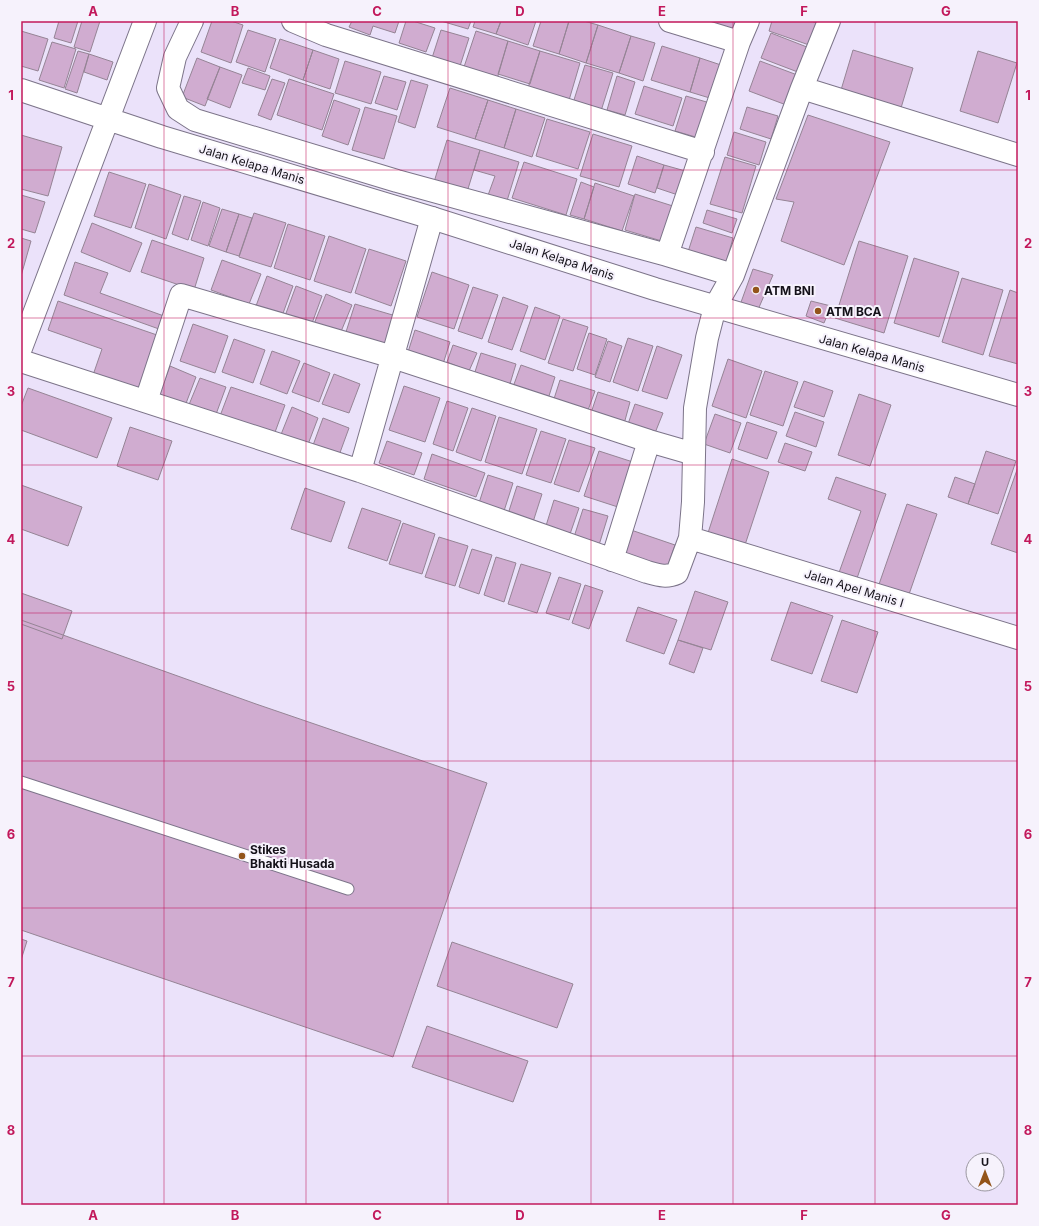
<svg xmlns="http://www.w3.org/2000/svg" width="1039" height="1226" viewBox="0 0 1039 1226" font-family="Inter,sans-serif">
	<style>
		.building { fill: #d0acd0; stroke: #958495 }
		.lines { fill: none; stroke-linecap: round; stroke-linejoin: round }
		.lane-casing { stroke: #7c7489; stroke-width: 13 }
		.street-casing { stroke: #7c7489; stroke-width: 24 }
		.secondary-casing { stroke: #7c7489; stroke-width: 24 }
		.lane { stroke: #fff; stroke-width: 11 }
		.street { stroke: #fff; stroke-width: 22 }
		.secondary { stroke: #fff; stroke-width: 22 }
		.grid { fill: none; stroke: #c2185b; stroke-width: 1; stroke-opacity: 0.55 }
		.poi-dot { fill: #93541a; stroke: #f6f2fc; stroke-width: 1.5 }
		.labels { text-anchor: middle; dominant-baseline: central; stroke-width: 4; stroke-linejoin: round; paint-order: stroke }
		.street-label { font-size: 12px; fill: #141119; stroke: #f6f2fc }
		.poi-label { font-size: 12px; font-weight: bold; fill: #141119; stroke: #f6f2fc; text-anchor: start }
		.neatline { fill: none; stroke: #c2185b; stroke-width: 1.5 }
		.grid-label { font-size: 13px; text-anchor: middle; font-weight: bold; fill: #c2185b }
	</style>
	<rect width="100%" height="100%" fill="#ebe2fa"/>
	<path class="building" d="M59 21H78L71 43 54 38Z
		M82 21H100L90 52 74 47Z
		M212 21H231L243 25 231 63 201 52Z
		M352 21H399L395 33 373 26 370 35 349 27Z
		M406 21H413L435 28 426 52 399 43Z
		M441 21H471L468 29Z
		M475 21H501L496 34 473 27Z
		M501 21H536L528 45 496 34Z
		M541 21H569L559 54 533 46Z
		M569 21H584L598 25 586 63 559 54Z
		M707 21H738L733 34Z
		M772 21H811L820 24 812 46 769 31Z
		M598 25 631 36 619 73 586 63Z
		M248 30 276 39 265 72 236 62Z
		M441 30 469 38 460 66 432 58Z
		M21 31 48 39 38 71 21 66Z
		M476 31 508 41 495 86 461 76Z
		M771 33 812 49 803 74 761 58Z
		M631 36 655 43 643 81 619 73Z
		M280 39 313 50 303 80 270 68Z
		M508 41 540 51 530 84 498 74Z
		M52 42 76 49 64 88 39 80Z
		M662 46 700 58 690 92 651 80Z
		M313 50 339 59 330 89 303 80Z
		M853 50 913 68 901 108 841 90Z
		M78 51 89 54 77 93 65 89Z
		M540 51 580 63 567 107 526 94Z
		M978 51 1017 63 998 123 960 111Z
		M89 54 113 62 107 80 84 72Z
		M197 58 220 67 205 106 182 97Z
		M700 58 724 66 713 99 690 92Z
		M345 61 381 72 371 104 335 93Z
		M760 61 800 76 789 106 749 91Z
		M585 65 613 73 601 111 573 103Z
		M220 67 242 75 230 108 207 99Z
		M248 68 270 76 265 90 242 83Z
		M384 76 406 82 397 110 375 103Z
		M617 76 635 82 625 115 607 110Z
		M272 79 285 83 271 120 258 115Z
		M289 79 334 94 322 130 277 115Z
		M411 80 428 85 415 128 398 122Z
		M644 86 682 98 673 126 635 114Z
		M450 88 488 100 475 139 437 127Z
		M686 96 710 103 699 138 675 131Z
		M334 100 360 109 348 145 322 136Z
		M488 100 516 109 504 148 475 139Z
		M365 107 397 116 384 159 352 150Z
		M747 107 778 116 771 139 740 129Z
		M516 109 545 118 532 157 504 148Z
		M808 115 890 142 844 265 781 241 794 202 776 199Z
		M547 119 590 132 578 169 536 156Z
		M734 132 766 142 759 165 727 155Z
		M593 134 632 146 619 187 580 176Z
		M21 135 62 147 48 196 21 189Z
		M447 140 480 150 467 192 434 182Z
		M480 150 519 162 506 204 487 198 495 176 474 170Z
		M637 156 664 165 655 193 628 184Z
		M725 157 756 166 742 213 710 204Z
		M524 162 577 179 566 215 512 198Z
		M664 165 689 172 681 196 657 188Z
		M109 172 146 184 131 228 94 216Z
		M581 182 594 187 584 219 570 215Z
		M595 183 634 196 622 231 584 219Z
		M149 184 181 195 166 239 135 228Z
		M635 194 676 207 665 242 625 230Z
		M21 195 45 202 35 233 21 229Z
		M184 196 201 201 188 240 172 234Z
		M203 202 220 208 208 246 191 240Z
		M222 209 239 214 226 252 209 246Z
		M707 210 737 219 732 233 703 223Z
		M254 213 286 223 271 267 239 257Z
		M239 214 252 218 239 256 226 252Z
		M92 223 142 243 130 272 81 252Z
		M288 224 325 236 310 280 274 268Z
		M696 227 733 238 725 267 687 255Z
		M329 236 366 249 351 293 314 281Z
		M21 238 31 241 21 276Z
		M152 240 204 258 194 290 141 272Z
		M859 241 908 256 884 333 835 318Z
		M369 249 406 261 391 306 355 293Z
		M914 258 959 272 939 337 894 323Z
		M222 260 261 274 249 304 211 290Z
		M75 262 108 273 100 293 164 316 159 329 64 295Z
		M753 269 773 275 757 312 740 305Z
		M432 272 469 285 454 329 417 317Z
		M267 276 293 286 282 316 256 306Z
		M962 278 1003 290 983 355 942 342Z
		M296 286 322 296 311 326 285 316Z
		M473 287 498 295 482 339 458 331Z
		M1010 290 1018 293V364L989 356Z
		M326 294 352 305 340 334 314 324Z
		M503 297 528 306 512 350 488 342Z
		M58 301 157 335 137 393 92 378 102 349 48 330Z
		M811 301 831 306 824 323 806 316Z
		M355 304 396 316 386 347 345 335Z
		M535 307 560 316 545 360 520 351Z
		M563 319 588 327 573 371 548 363Z
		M193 324 228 336 215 373 180 361Z
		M415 330 450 342 443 364 408 352Z
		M589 333 607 339 595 375 577 369Z
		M628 338 653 346 638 391 613 382Z
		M234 339 265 350 253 383 222 372Z
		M608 341 622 346 610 382 595 377Z
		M453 345 477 353 469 371 447 362Z
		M657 346 682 355 667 399 642 391Z
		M272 351 300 361 287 394 260 384Z
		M481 353 516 364 509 387 474 375Z
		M728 359 762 371 746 418 712 406Z
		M304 363 330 373 319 402 292 392Z
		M521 365 555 377 548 399 513 387Z
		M170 366 196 377 185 406 159 396Z
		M765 371 798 382 783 426 750 415Z
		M334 374 360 384 349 413 322 404Z
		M200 378 226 387 215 417 188 407Z
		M560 380 595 391 587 413 553 402Z
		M804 381 833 391 824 417 794 407Z
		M404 386 440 398 425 442 389 430Z
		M231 387 285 405 274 435 220 416Z
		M28 388 112 418 97 458 21 430V406Z
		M598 392 630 402 624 424 591 413Z
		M859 394 891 405 870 466 838 455Z
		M447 401 468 408 453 451 433 444Z
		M635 404 663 413 655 433 628 424Z
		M292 407 318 418 307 447 280 437Z
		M472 408 496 416 481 461 456 452Z
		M795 412 824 422 816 447 786 436Z
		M715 414 741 423 730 453 704 444Z
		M499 417 537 429 522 474 485 462Z
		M323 418 349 428 338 458 312 448Z
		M747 422 777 432 767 459 738 449Z
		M130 427 172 441 158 480 117 466Z
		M541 431 566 439 551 483 526 475Z
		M569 440 595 448 579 492 554 484Z
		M387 441 422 453 414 475 379 463Z
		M785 443 812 452 805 471 778 462Z
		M599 451 636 463 621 508 584 496Z
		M986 451 1016 461 998 514 968 504Z
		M432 454 485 473 476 497 424 479Z
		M732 459 769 472 743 551 706 539Z
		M1018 467V553L991 544Z
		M488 475 513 483 504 511 479 503Z
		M836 477 886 494 854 587 836 581 861 511 828 499Z
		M955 477 975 484 968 504 948 497Z
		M21 485 82 507 68 546 21 529Z
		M517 486 542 494 533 522 508 514Z
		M305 488 345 502 331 542 291 529Z
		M554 500 579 508 569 537 545 529Z
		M907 504 937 514 907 600 877 590Z
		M362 508 401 521 387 561 348 548Z
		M583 509 608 516 599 545 574 537Z
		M403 523 435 534 422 574 389 564Z
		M631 530 675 545 666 571 622 556Z
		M439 537 468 546 455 586 425 577Z
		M472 549 492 555 479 594 459 587Z
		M496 557 516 563 504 602 484 595Z
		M521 564 551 573 537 613 508 604Z
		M559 577 581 584 569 620 546 613Z
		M585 585 603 591 589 629 572 623Z
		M695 591 728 602 711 650 678 640Z
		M21 593 72 611 62 639 21 624Z
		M791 602 833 616 812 674 771 660Z
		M638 607 677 620 664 654 626 641Z
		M21 620 256 704 487 783 393 1057 21 930Z
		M842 620 878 632 857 693 821 681Z
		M678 640 703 648 694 673 669 664Z
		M21 939 27 941 21 960Z
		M452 942 573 984 557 1028 437 986Z
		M427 1026 528 1061 513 1102 412 1067Z"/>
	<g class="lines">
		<defs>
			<path id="lane" d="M21 782 348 889"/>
			<path id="street" d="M192 21 175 57 168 88 178 109 195 120 397 181 667 255
				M293 21 326 35 703 152
				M670 21 739 42
				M802 88 1018 155
				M733 275 667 255 739 42 748 21
				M21 361 360 471 647 572C658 575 666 578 677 573L690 538 693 502 695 408 707 338 715 307 733 275 802 88 829 21
				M146 401 181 295 393 357 649 441 694 454
				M360 471 432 218
				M690 538 1018 638
				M612 560 649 441"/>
			<path id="secondary" d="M21 90 162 137 432 218 655 289 1018 395
				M21 348 145 21"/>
		</defs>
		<use href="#lane" class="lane-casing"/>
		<use href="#street" class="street-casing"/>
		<use href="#secondary" class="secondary-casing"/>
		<use href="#lane" class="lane"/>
		<use href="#street" class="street"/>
		<use href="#secondary" class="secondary"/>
	</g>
	<path class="grid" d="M164 21V1205M306 21V1205M448 21V1205M591 21V1205M733 21V1205M875 21V1205M21 170H1018M21 318H1018M21 465H1018M21 613H1018M21 761H1018M21 908H1018M21 1056H1018"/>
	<g class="poi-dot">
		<circle cx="756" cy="290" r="4"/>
		<circle cx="818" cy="311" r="4"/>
		<circle cx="242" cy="856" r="4"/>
	</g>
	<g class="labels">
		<g class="street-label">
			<text transform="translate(252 164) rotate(17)">Jalan Kelapa Manis</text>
			<text transform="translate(562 259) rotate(18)">Jalan Kelapa Manis</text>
			<text transform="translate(872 353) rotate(16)">Jalan Kelapa Manis</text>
			<text transform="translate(854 588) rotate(17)">Jalan Apel Manis I</text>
		</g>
		<g class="poi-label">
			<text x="764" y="290">ATM BNI</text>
			<text x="826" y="311">ATM BCA</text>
			<text x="250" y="849">Stikes<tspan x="250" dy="14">Bhakti Husada</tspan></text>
		</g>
	</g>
	<rect width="1039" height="1226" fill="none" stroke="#f6f2fc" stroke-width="44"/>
	<g transform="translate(985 1172)"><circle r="19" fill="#f6f2fc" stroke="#9c98a1"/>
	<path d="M0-3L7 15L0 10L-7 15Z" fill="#93541a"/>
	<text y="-6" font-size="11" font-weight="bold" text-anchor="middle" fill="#141119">U</text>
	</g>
	<rect x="22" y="22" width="995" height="1182" class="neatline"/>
	<g class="grid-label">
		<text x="93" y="16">A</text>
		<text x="235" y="16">B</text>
		<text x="377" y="16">C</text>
		<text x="520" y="16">D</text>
		<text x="662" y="16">E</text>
		<text x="804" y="16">F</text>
		<text x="946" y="16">G</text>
		<text x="11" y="100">1</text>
		<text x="1028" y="100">1</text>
		<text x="11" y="248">2</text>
		<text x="1028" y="248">2</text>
		<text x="11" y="396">3</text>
		<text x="1028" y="396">3</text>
		<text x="11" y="544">4</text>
		<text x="1028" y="544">4</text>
		<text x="11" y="691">5</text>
		<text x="1028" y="691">5</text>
		<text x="11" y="839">6</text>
		<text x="1028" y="839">6</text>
		<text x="11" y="987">7</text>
		<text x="1028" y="987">7</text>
		<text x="11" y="1135">8</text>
		<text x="1028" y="1135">8</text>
		<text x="93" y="1220">A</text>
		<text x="235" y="1220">B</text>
		<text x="377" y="1220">C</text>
		<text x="520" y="1220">D</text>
		<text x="662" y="1220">E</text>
		<text x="804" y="1220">F</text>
		<text x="946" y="1220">G</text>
	</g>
</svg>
